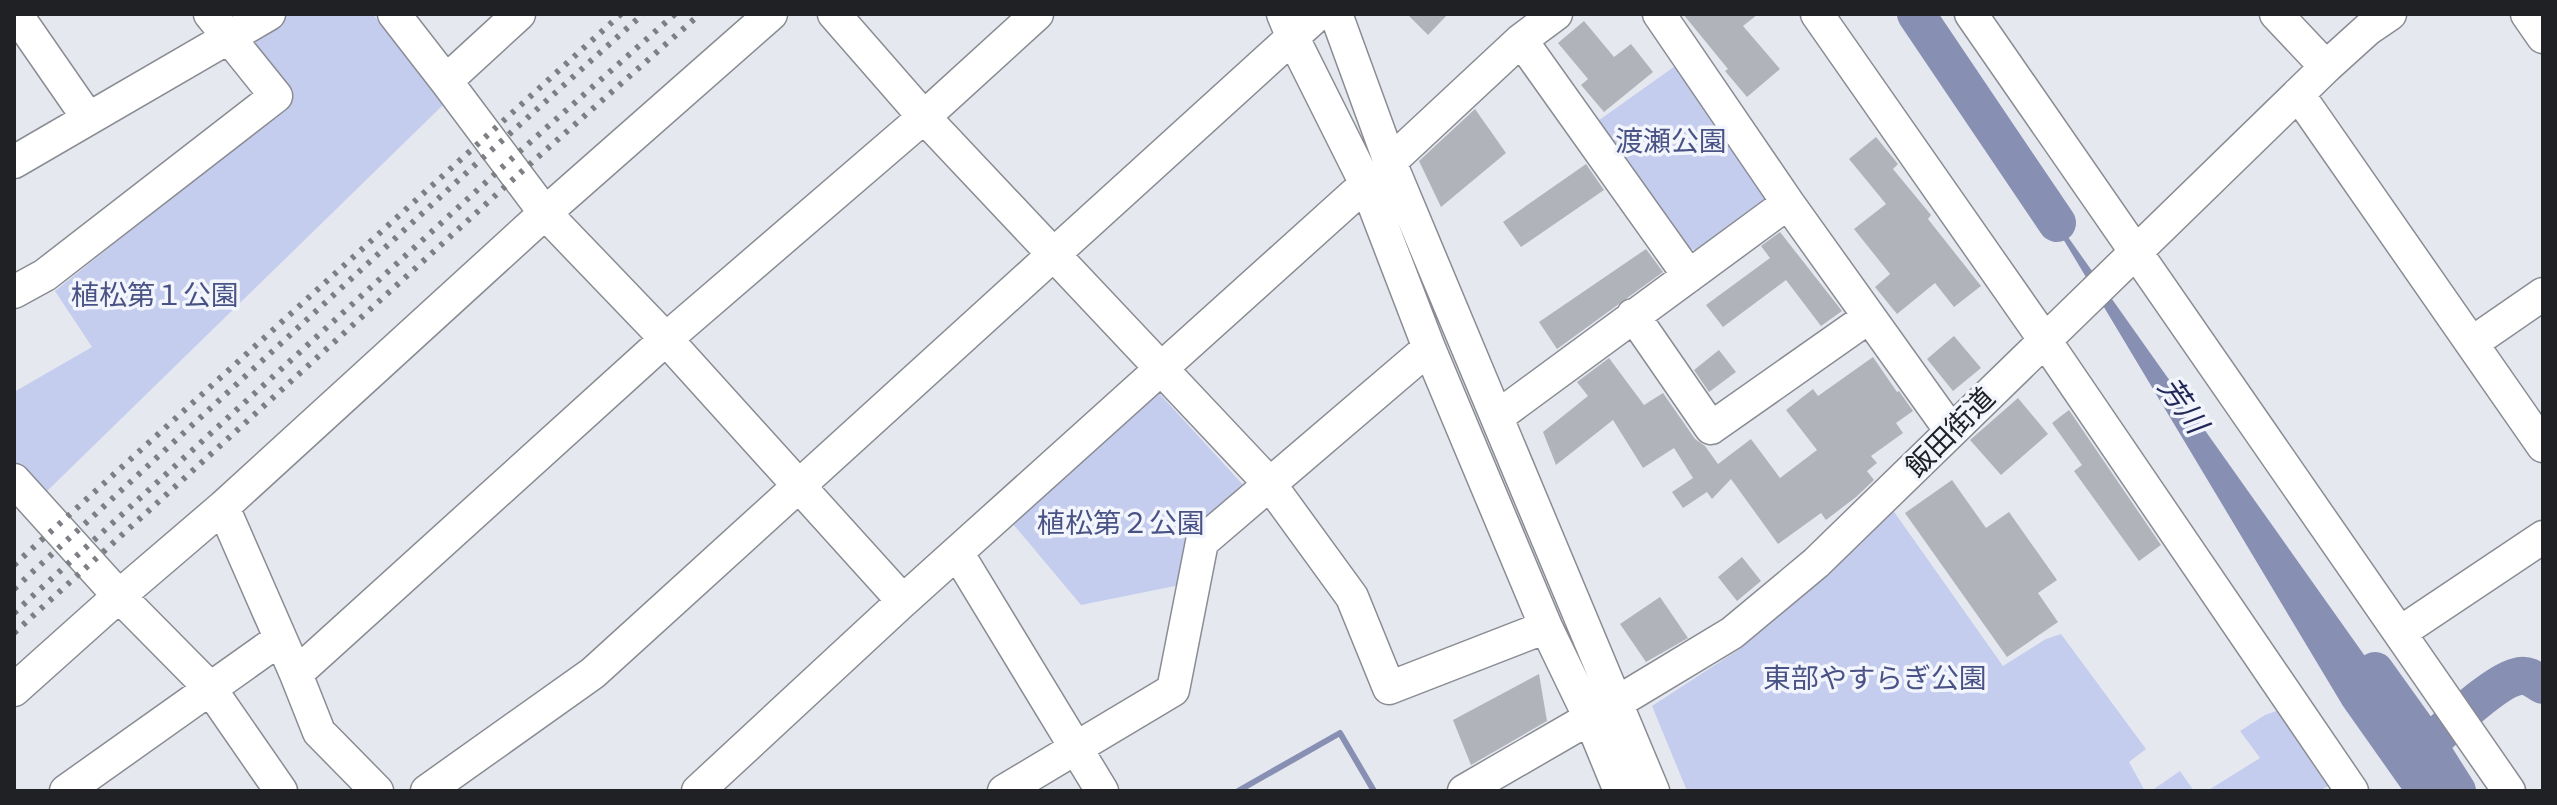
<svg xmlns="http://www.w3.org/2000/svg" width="2557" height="805" viewBox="0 0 2557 805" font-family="Montserrat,'Noto Sans JP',sans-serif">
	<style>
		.green { fill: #c5cdee }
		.water { fill: #878fb3 }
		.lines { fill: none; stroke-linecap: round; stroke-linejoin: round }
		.stream { stroke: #878fb3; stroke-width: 6 }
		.river { stroke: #878fb3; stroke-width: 38 }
		.building { fill: #b1b3ba }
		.minor-casing { stroke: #8a8c93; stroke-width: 35 }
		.minor { stroke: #fff; stroke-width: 32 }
		.rail { stroke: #7d7f84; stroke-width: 6; stroke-dasharray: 4 8; stroke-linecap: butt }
		.labels { text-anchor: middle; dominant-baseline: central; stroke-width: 7; stroke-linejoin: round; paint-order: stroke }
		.park-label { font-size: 28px; fill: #495285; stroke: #f3f5fd }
		.street-label { font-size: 28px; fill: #202124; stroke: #f3f5fd }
		.water-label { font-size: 30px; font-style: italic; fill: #222857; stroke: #f3f5fd }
	</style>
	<rect width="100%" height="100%" fill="#e6e8f0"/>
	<path class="green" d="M288 14H373L443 105 42 496 14 467V392L92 347 55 291 292 101 243 43Z
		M1678 64 1768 191 1767 204 1702 251 1686 248 1595 123Z
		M1157 391 1245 487 1185 584 1081 605 1013 524Z
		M1890 506 2003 666 2046 639 2061 634 2146 749 2129 762 2145 791H1687L1652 706 1738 650 1773 621Z
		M2288 707 2339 781 2318 791H2207L2260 758 2240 731 2265 715Z
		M2180 771 2194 791H2151Z"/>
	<path class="water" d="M2029 182 2406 714 2459 791H2403L2343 706Z"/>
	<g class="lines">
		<path class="stream" d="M1238 791 1340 733 1374 791"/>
		<path class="river" d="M1916 14 2057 223
			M2375 671 2428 745 2457 791
			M2433 740C2451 724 2497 679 2520 676 2528 674 2536 681 2543 685"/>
	</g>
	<path class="building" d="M1407 14H1448L1428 35Z
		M1683 14H1758L1743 26 1780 69 1747 97 1725 71 1728 69Z
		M1584 21 1614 57 1631 44 1653 72 1604 112 1581 85 1588 79 1558 43Z
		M1475 109 1506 153 1441 207 1419 161Z
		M1876 137 1898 164 1893 169 1931 215 1928 219 1981 286 1954 307 1935 283 1897 314 1875 287 1890 274 1854 229 1886 204 1849 159Z
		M1586 164 1604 190 1521 247 1503 222Z
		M1780 232 1842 311 1821 326 1786 280 1723 327 1706 305 1770 258 1761 246Z
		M1646 249 1663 272 1557 349 1539 322Z
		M1954 336 1981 368 1953 391 1927 359Z
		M1719 350 1736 372 1709 392 1694 370Z
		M1873 357 1897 392 1899 391 1913 411 1896 423 1903 433 1871 456 1877 463 1867 471 1874 480 1856 497 1826 520 1821 513 1778 544 1731 479 1712 499 1707 492 1683 508 1672 492 1693 478 1674 448 1643 468 1613 420 1556 465 1543 432 1588 396 1577 382 1609 358 1644 405 1663 393 1695 439 1705 446 1718 464 1751 439 1780 478 1817 450 1786 410 1813 389 1818 396Z
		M2018 398 2048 434 2001 475 1970 440Z
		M2069 410 2161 545 2139 561 2074 471 2082 465 2052 423Z
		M1952 480 1986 528 2009 512 2057 580 2038 593 2058 622 2007 657 1905 513Z
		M1742 557 1761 581 1737 601 1718 577Z
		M1660 597 1688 638 1646 662 1620 624Z
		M1539 674 1547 721 1471 765 1453 720Z"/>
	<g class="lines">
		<defs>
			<path id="minor" d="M16 14 88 118
				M394 14 446 81 519 14
				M834 14 924 117 1269 483 1352 597 1389 688 1546 627
				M1283 14 1293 38 1366 184 1429 348 1546 627 1590 718 1620 791
				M1336 14 1390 162 1653 791
				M1659 14 1788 203 1951 431
				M1817 14 2044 339 2352 791
				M1971 14 2509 791
				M2276 14 2326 67
				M2527 14 2543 37
				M1521 40 1689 276
				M446 81 545 213 666 339 903 601 1366 184
				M2298 94 2543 446
				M14 162 269 14
				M1390 162 1521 40 1556 14
				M14 292 45 275 276 96 210 14
				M1633 315 1711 428 1869 317
				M2472 343 2543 294
				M1497 417 1788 203
				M14 480 119 596 209 687 281 791
				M223 507 296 674 319 732 377 791
				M958 554 1102 791
				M2401 632 2543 537
				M296 674 666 339 924 117 1037 14
				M14 690 119 596 223 507 545 213 771 14
				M66 791 280 639
				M427 791 593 673 1318 14
				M698 791 903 601
				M1004 791 1173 690 1202 542 1429 348
				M1464 791 1616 703 1732 633 1816 563 2326 67 2368 29 2390 14"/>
		</defs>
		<use href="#minor" class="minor-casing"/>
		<use href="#minor" class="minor"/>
		<path class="rail" d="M14 565 621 14
			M14 589 476 164 643 14
			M14 613 519 152 675 14
			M14 633 530 164 700 14"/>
	</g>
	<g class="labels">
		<g class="park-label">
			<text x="1671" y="141">渡瀬公園</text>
			<text x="155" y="295">植松第１公園</text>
			<text x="1121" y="523">植松第２公園</text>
			<text x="1875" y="678">東部やすらぎ公園</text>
		</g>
		<g class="street-label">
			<text transform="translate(1950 432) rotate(-45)">飯田街道</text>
		</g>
		<g class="water-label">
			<text transform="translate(2183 405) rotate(55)">芳川</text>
		</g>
	</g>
	<rect width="2557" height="805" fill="none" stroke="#202124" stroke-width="32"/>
</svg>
